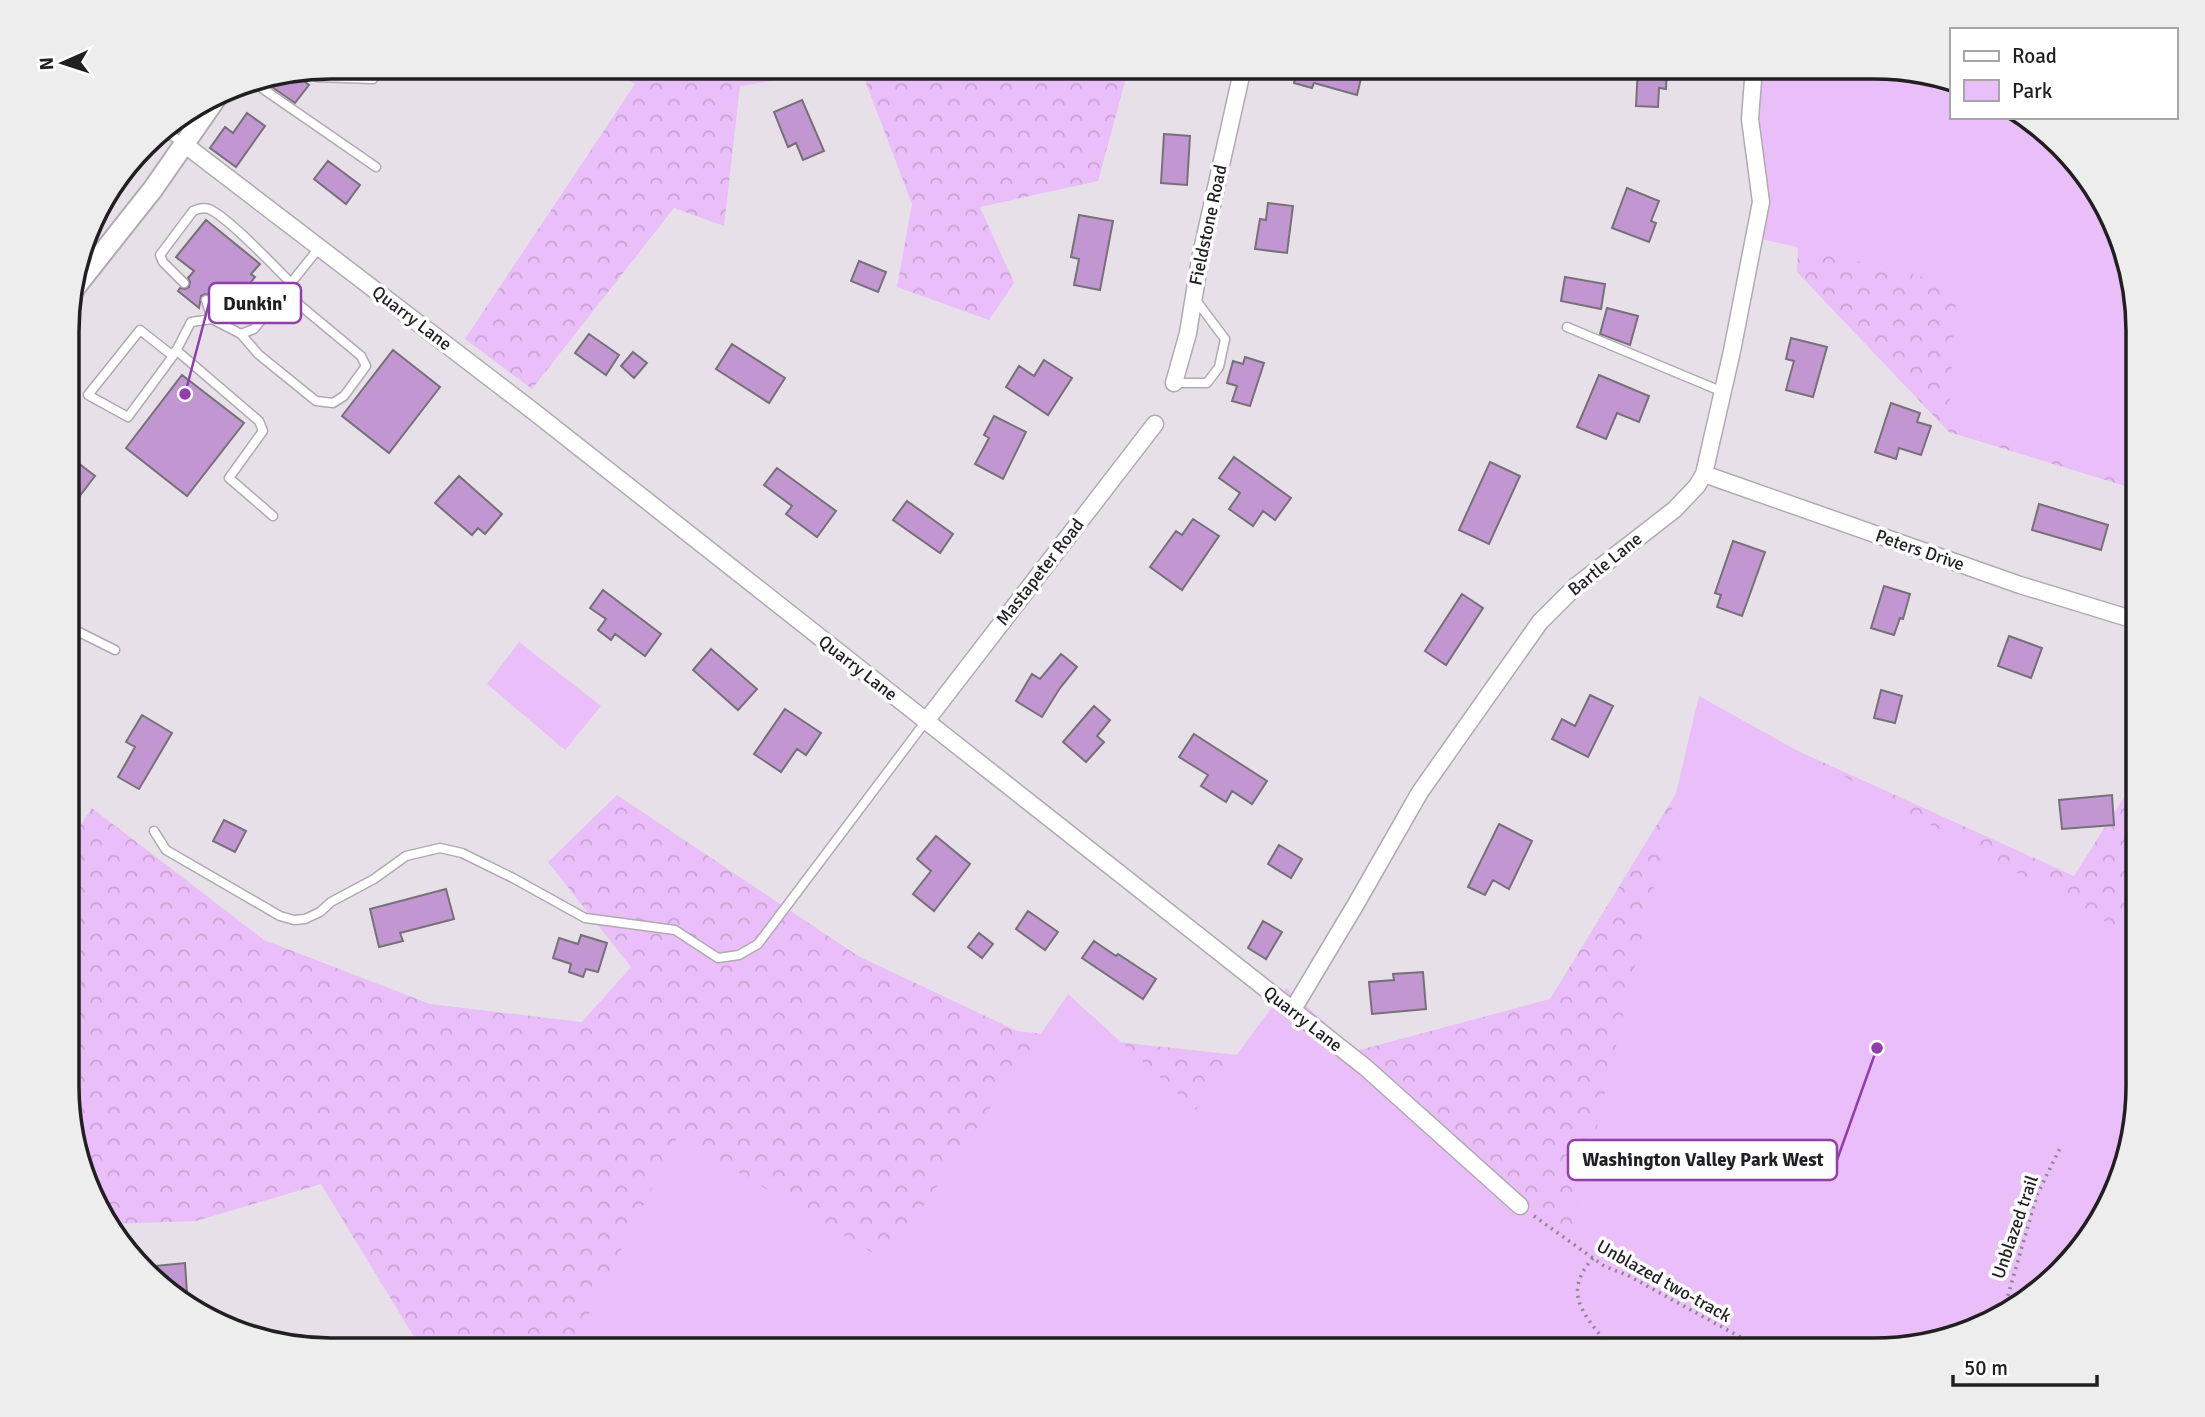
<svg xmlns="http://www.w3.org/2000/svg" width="2205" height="1417" viewBox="0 0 2205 1417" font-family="Signika,sans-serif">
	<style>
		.forest { fill: url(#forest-crowns) }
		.park { fill: #eabef8 }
		.building { fill: #c296d1; stroke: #767078; stroke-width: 2 }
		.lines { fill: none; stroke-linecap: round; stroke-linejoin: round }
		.service-casing { stroke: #b0aab2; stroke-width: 11 }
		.minor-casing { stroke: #b0aab2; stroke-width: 19 }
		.tertiary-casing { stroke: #b0aab2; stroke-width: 23 }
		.path { stroke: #8a858c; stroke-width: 3.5; stroke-dasharray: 2 5; stroke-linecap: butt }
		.service { stroke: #fff; stroke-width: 8 }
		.minor { stroke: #fff; stroke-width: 16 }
		.tertiary { stroke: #fff; stroke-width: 19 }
		.labels { text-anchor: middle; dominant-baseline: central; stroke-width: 7; stroke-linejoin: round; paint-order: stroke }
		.street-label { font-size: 18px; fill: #211f22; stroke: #fff }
		.rim { fill: none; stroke: #211f22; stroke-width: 3.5 }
		.leader { fill: none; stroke: #913dab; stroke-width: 2.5 }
		.callout-dot { fill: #913dab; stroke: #fff; stroke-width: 2.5 }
		.callout { fill: #fff; stroke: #913dab; stroke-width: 2.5 }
		.callout-label { font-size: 19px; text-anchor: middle; font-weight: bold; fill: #211f22 }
	</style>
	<defs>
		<pattern id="forest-crowns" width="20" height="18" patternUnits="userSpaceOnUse" patternTransform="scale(1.75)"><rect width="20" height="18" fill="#eabef8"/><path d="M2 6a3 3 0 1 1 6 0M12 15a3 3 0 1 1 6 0" fill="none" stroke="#c8a3d4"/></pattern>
	</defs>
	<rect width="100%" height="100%" fill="#e7e0e9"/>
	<path class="forest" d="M602 67H859L740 86 724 226 674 208 532 389 465 339 635 84Z
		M860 67H1129L1098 181 980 207 1014 283 989 320 897 287 912 204Z
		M1805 67H1875L1943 76 1951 79V117H2027L2103 198 2138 314V490L1949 432 1797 272Z
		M1723 717 2074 876 2138 775V1103L2125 1171 2094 1233 2007 1315 1891 1350H422L321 1184 196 1221 108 1224 69 1120V842L92 808 264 940 430 1004 582 1022 631 967 548 862 617 795 858 956 1017 1031 1311 1063 1550 999Z"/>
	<path class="park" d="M1762 67H1875L1943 76 1951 79V117H2027L2103 198 2138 314V485L1948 425 1957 285 1762 239 1759 132Z
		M519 642 601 706 565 750 487 684Z
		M1699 696 2138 940V1103L2125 1171 2094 1233 2007 1315 1891 1350H571L678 1136 886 1261 1068 994 1196 1110 1286 988 1570 1240Z"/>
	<path class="building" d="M1298 66H1364L1357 95 1314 83 1312 88 1294 83Z
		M1638 66H1667L1666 89 1659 88 1658 107 1636 106Z
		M295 74 309 85 295 103 262 80Z
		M802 100 824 151 803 160 796 143 788 147 774 112Z
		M247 113 265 126 236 167 210 148 225 127 233 133Z
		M1164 134 1190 136 1187 185 1161 183Z
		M328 161 360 185 346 204 314 179Z
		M1627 188 1659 201 1651 221 1656 223 1649 242 1612 228Z
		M1268 203 1293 206 1287 253 1255 249 1260 219 1266 220Z
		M1079 215 1113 221 1100 290 1074 285 1079 259 1071 257Z
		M206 220 260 264 251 274 255 277 241 295 237 292 230 301 215 289 210 295 205 294 201 296 199 308 178 291 180 288 185 289 189 287 190 282 188 278 194 271 176 257Z
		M859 261 886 272 878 292 851 281Z
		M1565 277 1605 284 1601 309 1561 301Z
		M1607 308 1638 316 1630 345 1600 334Z
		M589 334 619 355 606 375 575 353Z
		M1791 338 1827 347 1813 397 1786 390 1794 361 1786 359Z
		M732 344 785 378 769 403 716 369Z
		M393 350 440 387 389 453 342 416Z
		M633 352 647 363 634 378 621 366Z
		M1245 357 1264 363 1250 406 1232 401 1237 386 1227 383 1233 361 1243 364Z
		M1044 360 1072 378 1048 415 1006 387 1019 366 1034 376Z
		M182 375 244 423 187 496 126 448Z
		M1599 375 1649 396 1639 422 1617 413 1606 439 1577 427Z
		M1891 403 1920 413 1917 422 1931 426 1921 455 1899 448 1896 459 1875 452Z
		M994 416 1026 432 1003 479 975 464 989 438 984 435Z
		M69 456 95 476 69 510Z
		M1234 457 1291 498 1275 520 1263 511 1253 526 1229 509 1240 493 1219 478Z
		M1490 462 1520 476 1489 544 1459 530Z
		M777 468 836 511 817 537 786 514 792 506 764 485Z
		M459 476 502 514 485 534 478 528 472 535 435 503Z
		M907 501 953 534 940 553 893 520Z
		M2039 504 2108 525 2101 550 2032 530Z
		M1193 519 1219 536 1182 590 1150 567 1176 531 1182 535Z
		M1733 541 1765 552 1742 616 1717 607 1721 595 1715 593Z
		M1884 586 1910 594 1903 619 1900 618 1894 635 1871 628Z
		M603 590 661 634 645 656 615 634 611 640 598 630 606 619 590 608Z
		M1462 594 1483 608 1446 665 1425 651Z
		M2009 636 2042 648 2031 678 1998 666Z
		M711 649 757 689 738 710 693 670Z
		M1061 654 1077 667 1060 688 1042 717 1016 701 1032 674 1040 679Z
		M1881 690 1902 696 1895 723 1874 718Z
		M1590 695 1613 706 1588 757 1552 739 1562 719 1575 726Z
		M1094 706 1110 720 1097 736 1104 742 1086 762 1063 742Z
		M785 709 821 733 806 755 797 749 781 772 754 754Z
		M142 715 172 733 139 789 118 777 135 747 126 742Z
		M1194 734 1267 781 1252 804 1232 791 1226 802 1201 786 1208 775 1179 757Z
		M2112 795 2114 825 2062 829 2059 800Z
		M224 820 246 831 235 852 213 841Z
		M1499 824 1532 841 1509 889 1493 880 1485 895 1468 887Z
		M936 836 970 864 934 911 913 894 931 871 917 859Z
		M1279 845 1302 859 1291 878 1268 864Z
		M446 889 454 919 400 933 403 941 379 947 370 909Z
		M1028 911 1058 932 1045 950 1016 929Z
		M1263 921 1282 932 1266 959 1248 948Z
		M979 933 993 944 982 958 968 947Z
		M581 935 607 943 598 972 586 969 583 977 569 972 571 964 553 958 559 938 578 944Z
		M1094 941 1116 956 1118 954 1156 979 1143 999 1082 958Z
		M1423 972 1426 1009 1372 1014 1369 982 1394 980 1393 974Z
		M185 1263 188 1308 145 1267Z"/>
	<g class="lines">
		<defs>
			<path id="service" d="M308 71 317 77 373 79 382 67
				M253 82 376 167
				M162 129 184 144
				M184 283 163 262 160 255 193 211C198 209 203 207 209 209 228 217 274 266 291 283
				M206 300 212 319
				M1567 327 1723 392
				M140 330 173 356 128 417 88 395Z
				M241 334 258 354 316 401 333 403 344 396 366 366 361 356 284 292
				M176 350 259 421 263 431 229 478 273 516
				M175 353 191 322 212 319 241 334 254 329 319 248
				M1174 383H1207L1219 367 1225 339 1195 299
				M75 630 115 650
				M154 831 166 850 280 916 294 920 305 919 320 912 331 902 374 879 406 856 440 848 462 853 513 878 585 918 675 930 718 958 739 955 758 944 926 721"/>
			<path id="minor" d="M184 144 533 411 1365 1067 1520 1206
				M1174 383 1188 333 1200 259 1243 67
				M1704 474 2020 585 2138 621
				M926 721 1155 424
				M1292 1011 1356 904 1420 792 1540 622 1576 586 1674 510 1697 486 1704 474 1732 351 1761 202 1750 119 1754 67"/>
			<path id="tertiary" d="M70 294 153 189 219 94"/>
		</defs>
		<use href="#service" class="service-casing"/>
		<use href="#minor" class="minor-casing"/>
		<use href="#tertiary" class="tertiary-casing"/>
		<path class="path" d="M1534 1216 1604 1266 1627 1275 1764 1350
			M1593 1258C1561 1294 1585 1315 1608 1345
			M2002 1316 2037 1195 2060 1148
			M1599 1350 1605 1345 1641 1350"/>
		<use href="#service" class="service"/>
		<use href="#minor" class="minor"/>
		<use href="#tertiary" class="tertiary"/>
	</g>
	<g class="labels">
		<g class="street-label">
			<text transform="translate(1208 225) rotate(-78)">Fieldstone Road</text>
			<text transform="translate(412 318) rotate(37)">Quarry Lane</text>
			<text transform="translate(1920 550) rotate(19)">Peters Drive</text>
			<text transform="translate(1605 564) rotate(-39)">Bartle Lane</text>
			<text transform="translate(1040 572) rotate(-52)">Mastapeter Road</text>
			<text transform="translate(858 668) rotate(38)">Quarry Lane</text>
			<text transform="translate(1303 1019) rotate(38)">Quarry Lane</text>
			<text transform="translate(2015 1227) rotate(-71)">Unblazed trail</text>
			<text transform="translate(1664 1281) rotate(29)">Unblazed two-track</text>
		</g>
	</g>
	<path d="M0 0H2205V1417H0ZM331 79H1874A252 252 0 0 1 2126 331V1086A252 252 0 0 1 1874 1338H331A252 252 0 0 1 79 1086V331A252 252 0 0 1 331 79Z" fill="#ededed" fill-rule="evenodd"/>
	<path class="rim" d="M331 79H1874A252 252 0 0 1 2126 331V1086A252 252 0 0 1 1874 1338H331A252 252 0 0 1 79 1086V331A252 252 0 0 1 331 79Z"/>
	<path class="leader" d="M185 394L209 303M1877 1048L1837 1160"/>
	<g class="callout-dot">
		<circle cx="185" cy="394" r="7"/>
		<circle cx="1877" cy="1048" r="7"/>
	</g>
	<g class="callout">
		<rect x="209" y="283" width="92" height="40" rx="7"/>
		<rect x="1568" y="1140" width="269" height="40" rx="7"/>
	</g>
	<g class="callout-label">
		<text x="255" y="310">Dunkin'</text>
		<text x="1703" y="1166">Washington Valley Park West</text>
	</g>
	<rect x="1950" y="28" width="228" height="91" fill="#ffffff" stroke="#a6a5a7" stroke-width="2"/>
	<rect x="1964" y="51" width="35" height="10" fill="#ffffff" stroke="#a6a5a7" stroke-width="2"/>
	<text x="2012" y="63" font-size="21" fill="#211f22">Road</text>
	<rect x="1964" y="80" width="35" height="21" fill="#eabef8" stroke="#a6a5a7" stroke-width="2"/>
	<text x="2012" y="98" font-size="21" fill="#211f22">Park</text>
	<g transform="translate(63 63) rotate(267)" stroke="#ffffff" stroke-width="5" paint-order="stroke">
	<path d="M0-5L12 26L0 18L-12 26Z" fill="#211f22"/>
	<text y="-10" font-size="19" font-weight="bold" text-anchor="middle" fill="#211f22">N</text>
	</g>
	<path d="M1953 1375v10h144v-10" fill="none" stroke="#211f22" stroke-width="3.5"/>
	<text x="1964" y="1375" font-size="21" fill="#211f22" stroke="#ffffff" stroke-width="5" paint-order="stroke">50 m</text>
</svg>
